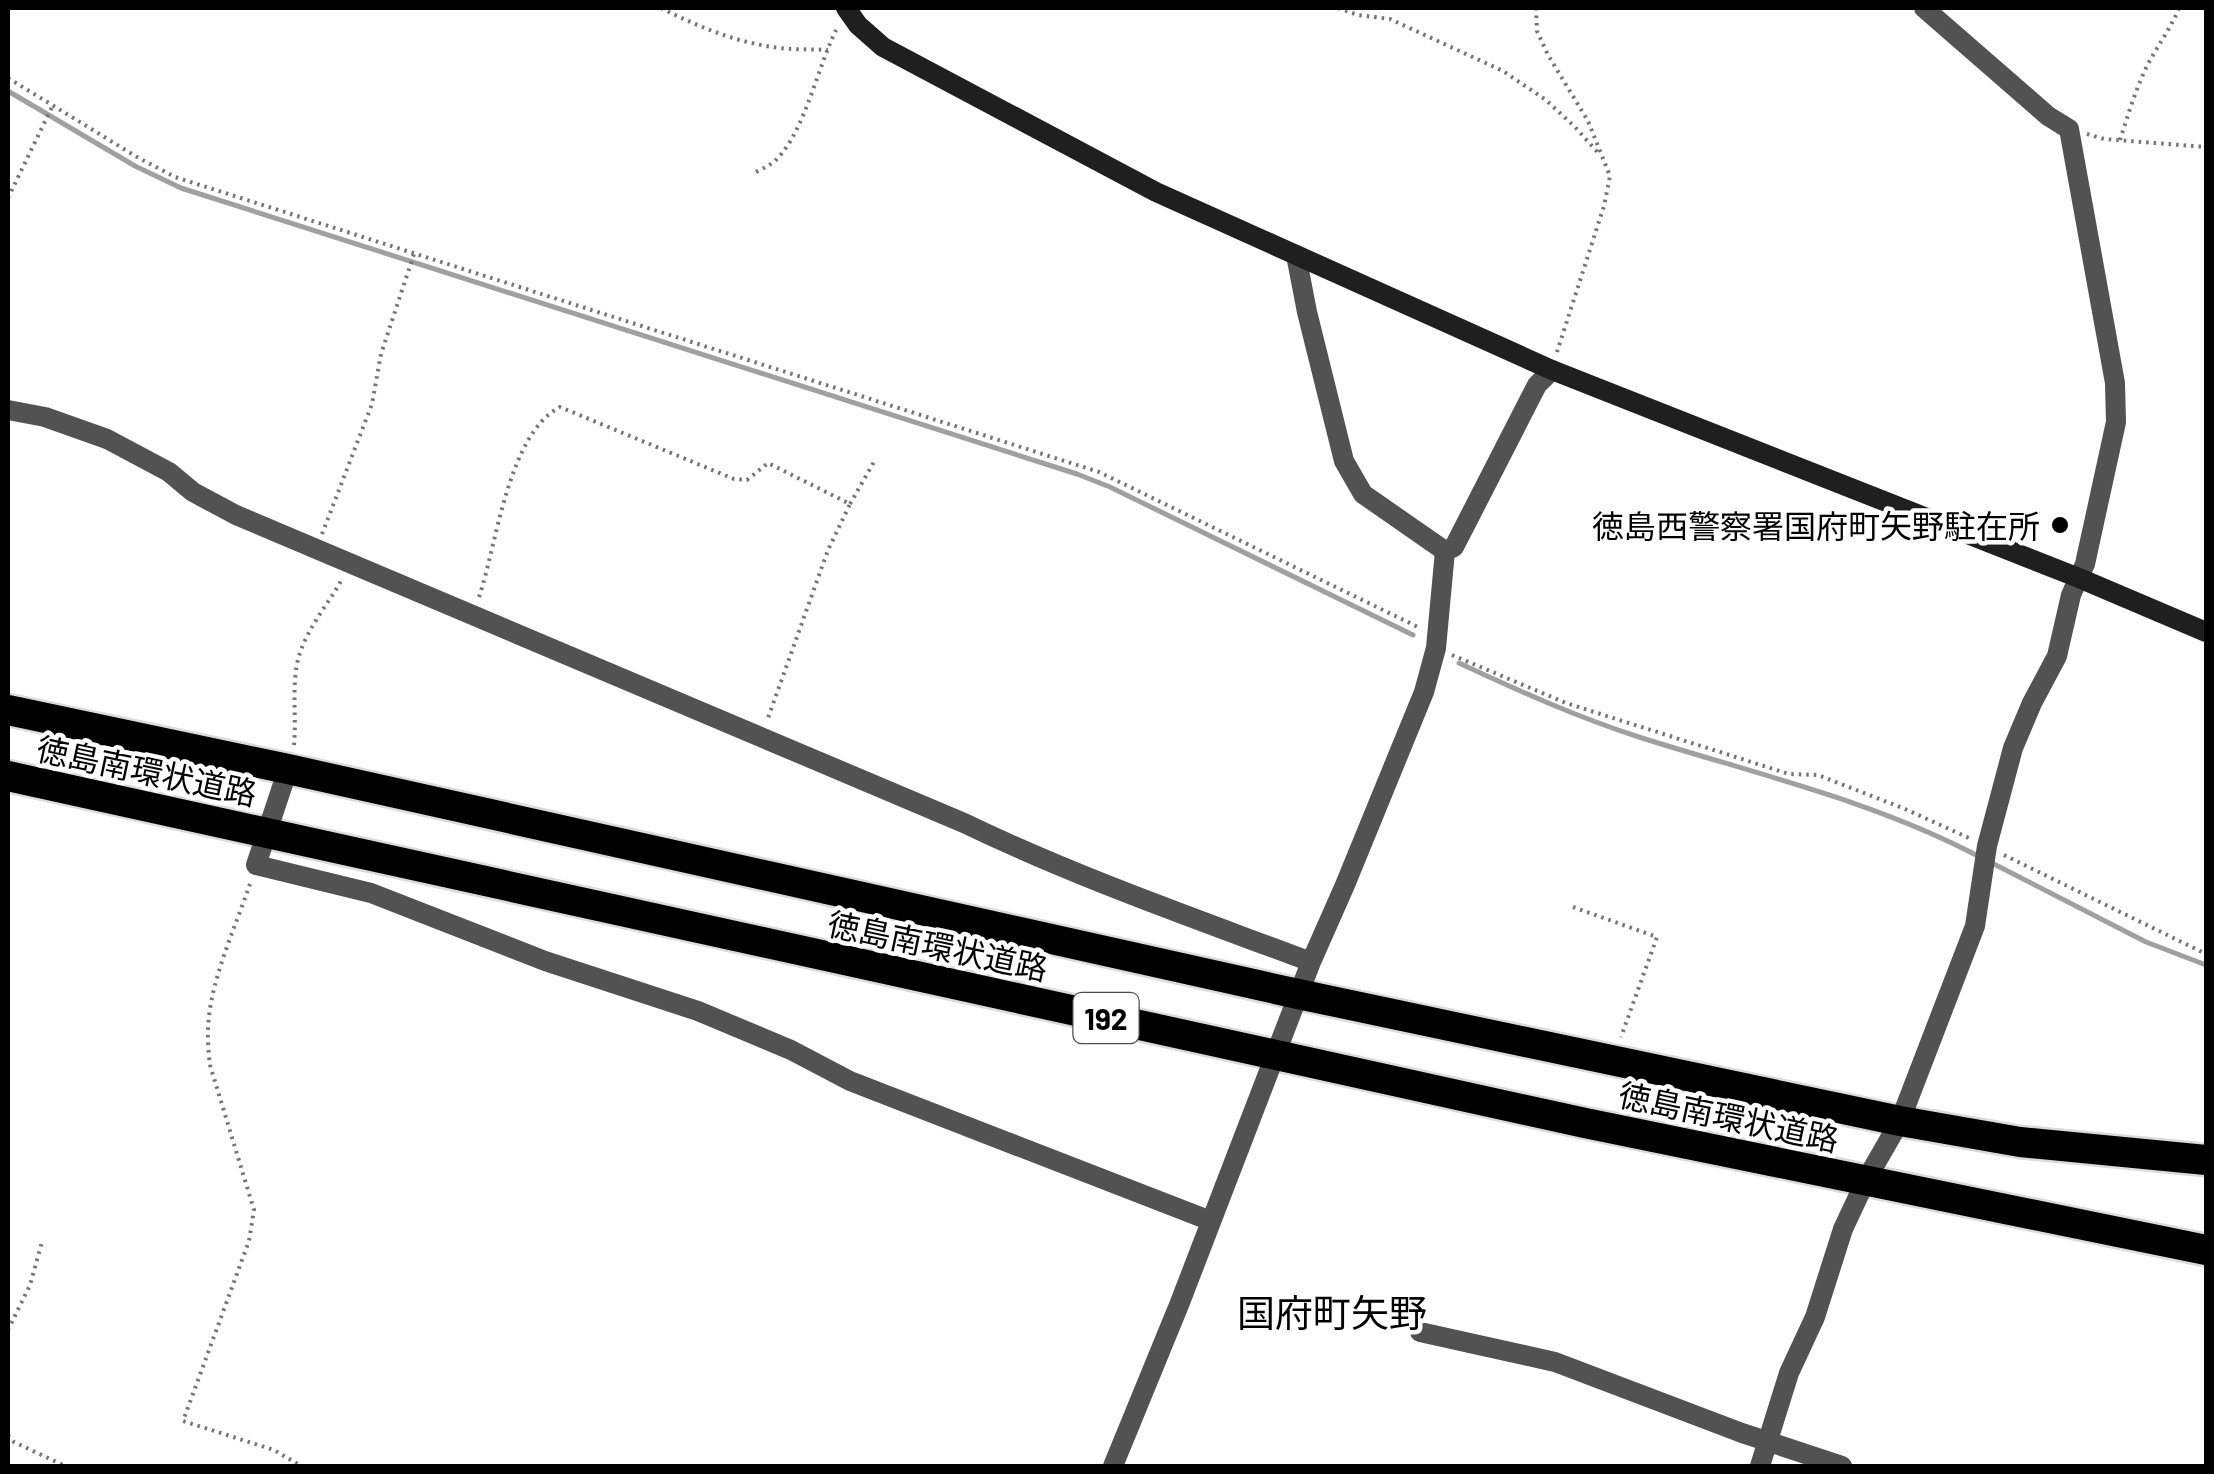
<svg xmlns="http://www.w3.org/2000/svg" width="2214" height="1474" viewBox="0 0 2214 1474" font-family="Barlow,'Noto Sans JP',sans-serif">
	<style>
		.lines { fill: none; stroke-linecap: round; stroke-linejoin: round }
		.stream { stroke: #a0a0a0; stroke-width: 5 }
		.highway-casing { stroke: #dbdbdb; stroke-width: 35 }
		.path { stroke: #747474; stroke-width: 4; stroke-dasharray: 2.5 5; stroke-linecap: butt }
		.street { stroke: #525252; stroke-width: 20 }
		.secondary { stroke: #1f1f1f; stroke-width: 20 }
		.highway { stroke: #000; stroke-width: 30 }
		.poi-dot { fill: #000; stroke: #fff; stroke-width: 4 }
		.labels { text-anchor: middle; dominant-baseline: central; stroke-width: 9; stroke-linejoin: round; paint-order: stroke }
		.shield { fill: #fff; stroke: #4c4c4c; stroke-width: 2.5 }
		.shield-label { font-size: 30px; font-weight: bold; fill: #000 }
		.poi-label { font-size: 32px; fill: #000; stroke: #fff; text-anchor: end }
		.street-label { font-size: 32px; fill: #000; stroke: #fff }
		.quarter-label { font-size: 38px; fill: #000; stroke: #fff }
	</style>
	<rect width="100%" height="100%" fill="#fff"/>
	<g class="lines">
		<path class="stream" d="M8 91 135 166 181 188 1077 474 1110 487 1413 635
			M1459 663C1519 691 1579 718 1642 738 1756 774 1874 801 1980 857
			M1990 862 2146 942 2206 965"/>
		<defs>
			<path id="highway" d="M8 710 288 769 1298 994 1900 1121 2020 1142 2206 1160
				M8 776 1585 1123 2206 1250"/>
		</defs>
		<use href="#highway" class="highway-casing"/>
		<path class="path" d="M661 8C699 27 737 43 780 48 796 50 812 49 828 50
			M1338 8 1358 15 1390 19 1503 71 1546 100 1575 127 1600 155
			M1536 8 1537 31 1548 55 1588 121 1610 176 1604 206 1557 352
			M8 78 137 157 175 177 1099 472 1420 628
			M2087 134 2104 139 2206 147
			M2120 140C2128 115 2136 88 2148 64 2158 45 2171 28 2179 8
			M756 172C766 167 775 163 782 153 806 124 819 64 837 28
			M8 198 53 105
			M850 504 875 460
			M322 534 372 404 381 354 414 254
			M479 597C497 544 508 434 560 407L734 479 747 480 768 463 850 504 828 550 768 718
			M1452 655 1566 703 1789 774 1818 775 1905 809 1969 838
			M294 745C297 714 290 679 301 650 310 625 328 604 341 581
			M2004 855 2206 954
			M250 884C236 925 214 973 209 1016 207 1032 208 1049 210 1065L254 1210 249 1241 183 1421 274 1450 301 1466
			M1573 907 1657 937 1621 1037
			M8 1330 30 1285 42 1242
			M8 1435 14 1442 65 1466"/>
		<path class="street" d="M8 410 45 417 107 439 169 472 193 492 236 515 964 823C1076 877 1194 918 1311 962
			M1445 551 1454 547 1537 385 1552 370
			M288 769 256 865 371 893 545 961 698 1011 791 1050 850 1081 1211 1221
			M1420 1332 1555 1362 1742 1433 1842 1466
			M1113 1466 1179 1305 1311 962 1345 885 1424 692 1436 648 1445 551 1363 494 1344 461 1307 312 1296 255
			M1760 1466 1789 1373 1815 1317 1843 1229 1866 1180 1900 1121 1975 926 1987 846 2013 748 2032 703 2057 656 2071 595 2085 564 2116 422 2115 383 2069 129 2048 116 1924 8"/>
		<path class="secondary" d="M846 8 858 25 883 47 1156 192 1552 370 2079 578 2206 632"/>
		<use href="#highway" class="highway"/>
	</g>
	<circle class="poi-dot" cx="2060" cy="525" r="10"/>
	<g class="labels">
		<rect class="shield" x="1073.5" y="993" width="65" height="50" rx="8"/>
		<g class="shield-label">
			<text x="1106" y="1018">192</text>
		</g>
		<g class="poi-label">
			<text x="2040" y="525">徳島西警察署国府町矢野駐在所</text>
		</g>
		<g class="street-label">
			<text transform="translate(147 770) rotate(12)">徳島南環状道路</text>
			<text transform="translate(938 945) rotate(12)">徳島南環状道路</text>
			<text transform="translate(1729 1116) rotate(12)">徳島南環状道路</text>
		</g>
		<g class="quarter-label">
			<text x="1332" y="1312">国府町矢野</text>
		</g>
	</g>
	<rect width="2214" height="1474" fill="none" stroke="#000000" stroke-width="20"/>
</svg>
